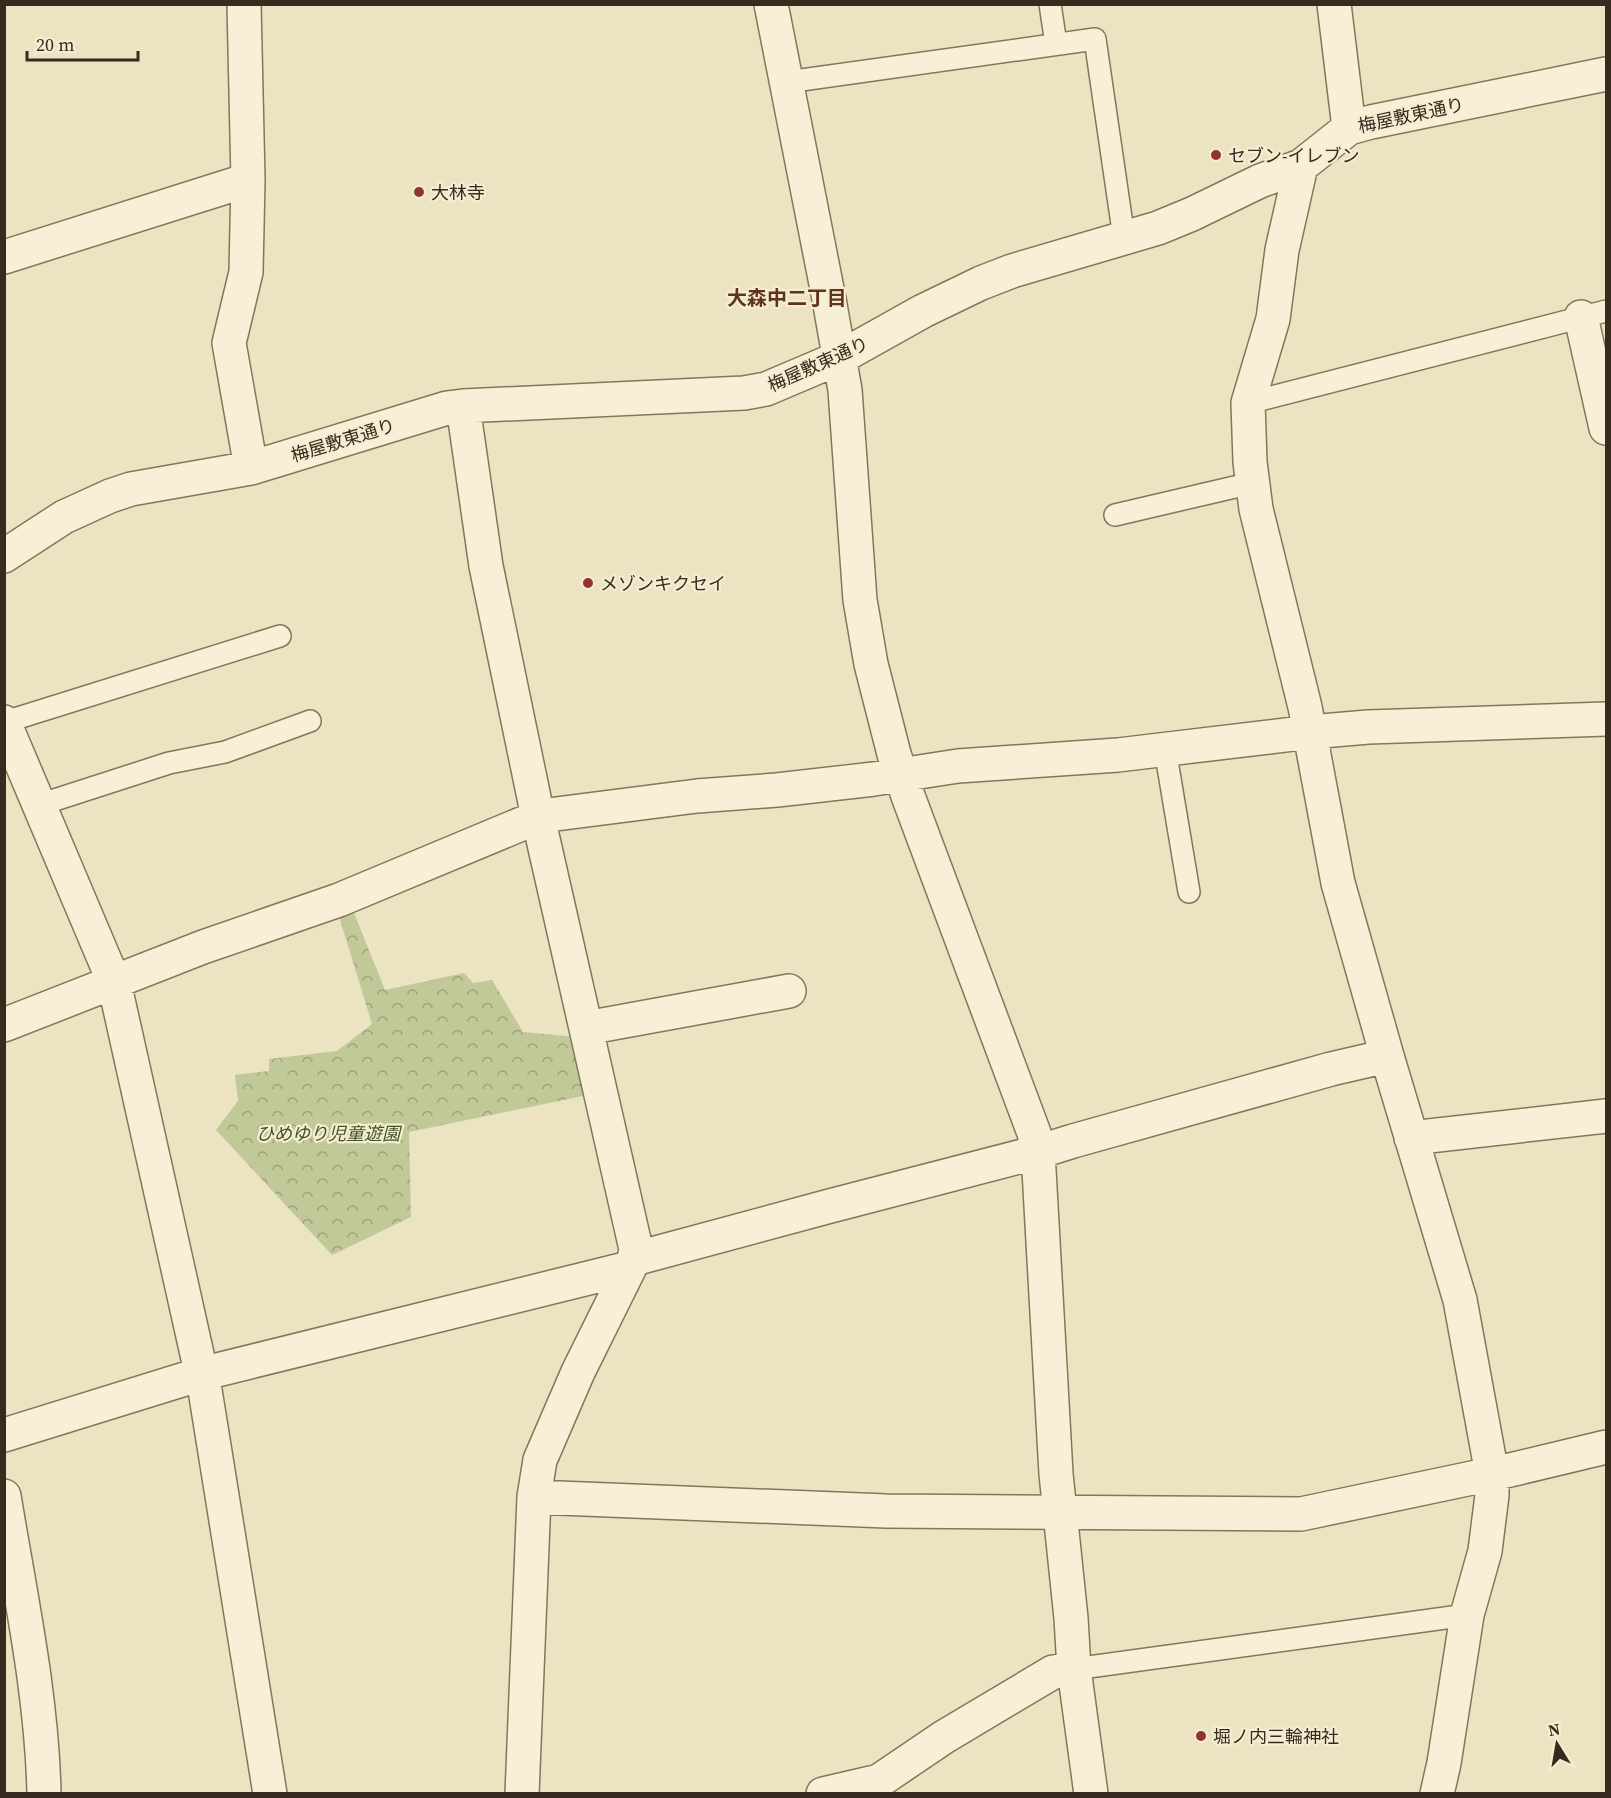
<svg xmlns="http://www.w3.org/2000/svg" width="1611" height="1798" viewBox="0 0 1611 1798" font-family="'Source Serif 4','Noto Sans JP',serif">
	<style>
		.park { fill: url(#park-crowns) }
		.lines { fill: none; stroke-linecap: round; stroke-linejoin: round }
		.lane-casing { stroke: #85755a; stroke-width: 24 }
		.street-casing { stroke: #85755a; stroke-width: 36 }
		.lane { stroke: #f7f0d6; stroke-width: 21 }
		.street { stroke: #f7f0d6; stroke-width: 33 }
		.poi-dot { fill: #92342d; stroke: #f4edd2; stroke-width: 2 }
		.labels { text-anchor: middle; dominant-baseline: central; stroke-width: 4.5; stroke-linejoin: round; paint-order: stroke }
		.street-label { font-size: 18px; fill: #362b1e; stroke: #f4edd2 }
		.poi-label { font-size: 18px; fill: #362b1e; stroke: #f4edd2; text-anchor: start }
		.park-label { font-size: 18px; font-style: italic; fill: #435125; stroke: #f4edd2 }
		.neighbourhood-label { font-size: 20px; font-weight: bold; fill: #60321f; stroke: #f4edd2 }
	</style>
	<defs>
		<pattern id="park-crowns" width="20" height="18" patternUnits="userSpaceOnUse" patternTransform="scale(1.5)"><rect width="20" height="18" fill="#c0c997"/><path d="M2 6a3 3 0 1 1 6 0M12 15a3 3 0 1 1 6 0" fill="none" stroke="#9da37b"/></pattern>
	</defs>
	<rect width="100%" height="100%" fill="#ece3c3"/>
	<path class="park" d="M352 908 385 990 464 973 473 983 492 980 523 1032 577 1037 588 1095 409 1132 411 1217 332 1255 216 1130 238 1101 235 1075 269 1071V1059L337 1051 372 1024 338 913Z"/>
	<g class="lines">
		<defs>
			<path id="lane" d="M1050 4 1056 44
				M787 82 1095 39 1124 238
				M1248 403 1606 311
				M1115 515 1252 483
				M5 722 280 636
				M1165 749 1189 892
				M39 805 169 763 225 752 310 721
				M1074 1669 1467 1615"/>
			<path id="street" d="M244 4 248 180 246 272 229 343 251 468
				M771 4 829 299 845 390 860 600 871 664 894 754 908 796 1034 1133 1038 1152 1056 1474 1071 1618 1074 1669 1091 1794
				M1334 4 1349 128
				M1301 166 1282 250 1273 319 1248 403 1250 462 1256 509 1305 707 1338 883 1387 1056 1460 1300 1492 1474V1495L1485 1551 1467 1615 1444 1763 1437 1794
				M4 257 248 180
				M1581 317 1606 428
				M463 406 486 566 538 817 636 1249 634 1259 578 1372 540 1460 534 1497 522 1794
				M4 556 64 517 110 496 131 489 251 468 447 408 463 406 744 393 766 389 839 358 923 311 981 283 1012 271 1158 228 1192 214 1260 181 1301 166 1349 128 1371 122 1606 74
				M4 722 114 982 205 1390 270 1794
				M4 1025 203 947 339 900 538 817 556 814 697 796 777 790 874 779 958 766 1118 755 1310 732 1368 727 1606 719
				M586 1028 789 991
				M1411 1138 1606 1116
				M634 1259 830 1206 1038 1152 1073 1141 1331 1069 1387 1056
				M4 1435 201 1374 629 1268
				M4 1496C20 1594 42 1694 44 1794
				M534 1497 886 1511 1301 1514 1510 1470 1606 1447
				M823 1794 879 1781 944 1737 1053 1672 1074 1669"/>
		</defs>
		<use href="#lane" class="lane-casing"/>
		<use href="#street" class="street-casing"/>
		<use href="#lane" class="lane"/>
		<use href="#street" class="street"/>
	</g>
	<g class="poi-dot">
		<circle cx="1216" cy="155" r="6"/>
		<circle cx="419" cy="192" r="6"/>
		<circle cx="588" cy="583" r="6"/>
		<circle cx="1201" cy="1736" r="6"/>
	</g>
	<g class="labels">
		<g class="street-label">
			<text transform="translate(1411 115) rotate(-12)">梅屋敷東通り</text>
			<text transform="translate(818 364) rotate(-24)">梅屋敷東通り</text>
			<text transform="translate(343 440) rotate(-17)">梅屋敷東通り</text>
		</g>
		<g class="poi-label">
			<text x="1228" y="155">セブン-イレブン</text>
			<text x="431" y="192">大林寺</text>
			<text x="600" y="583">メゾンキクセイ</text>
			<text x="1213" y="1736">堀ノ内三輪神社</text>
		</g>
		<g class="park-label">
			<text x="328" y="1133">ひめゆり児童遊園</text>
		</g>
		<g class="neighbourhood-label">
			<text x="787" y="298">大森中二丁目</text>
		</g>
	</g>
	<rect width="1611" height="1798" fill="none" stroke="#362b1e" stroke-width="12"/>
	<g transform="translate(1557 1744) rotate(349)" stroke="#f4edd2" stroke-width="4.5" paint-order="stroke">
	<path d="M0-4.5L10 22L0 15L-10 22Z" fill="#362b1e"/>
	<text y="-9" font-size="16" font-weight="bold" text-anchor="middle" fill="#362b1e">N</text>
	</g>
	<path d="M27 51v9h111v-9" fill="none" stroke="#362b1e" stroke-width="3"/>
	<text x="36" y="51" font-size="18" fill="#362b1e" stroke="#f4edd2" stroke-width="4.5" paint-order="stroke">20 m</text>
</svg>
